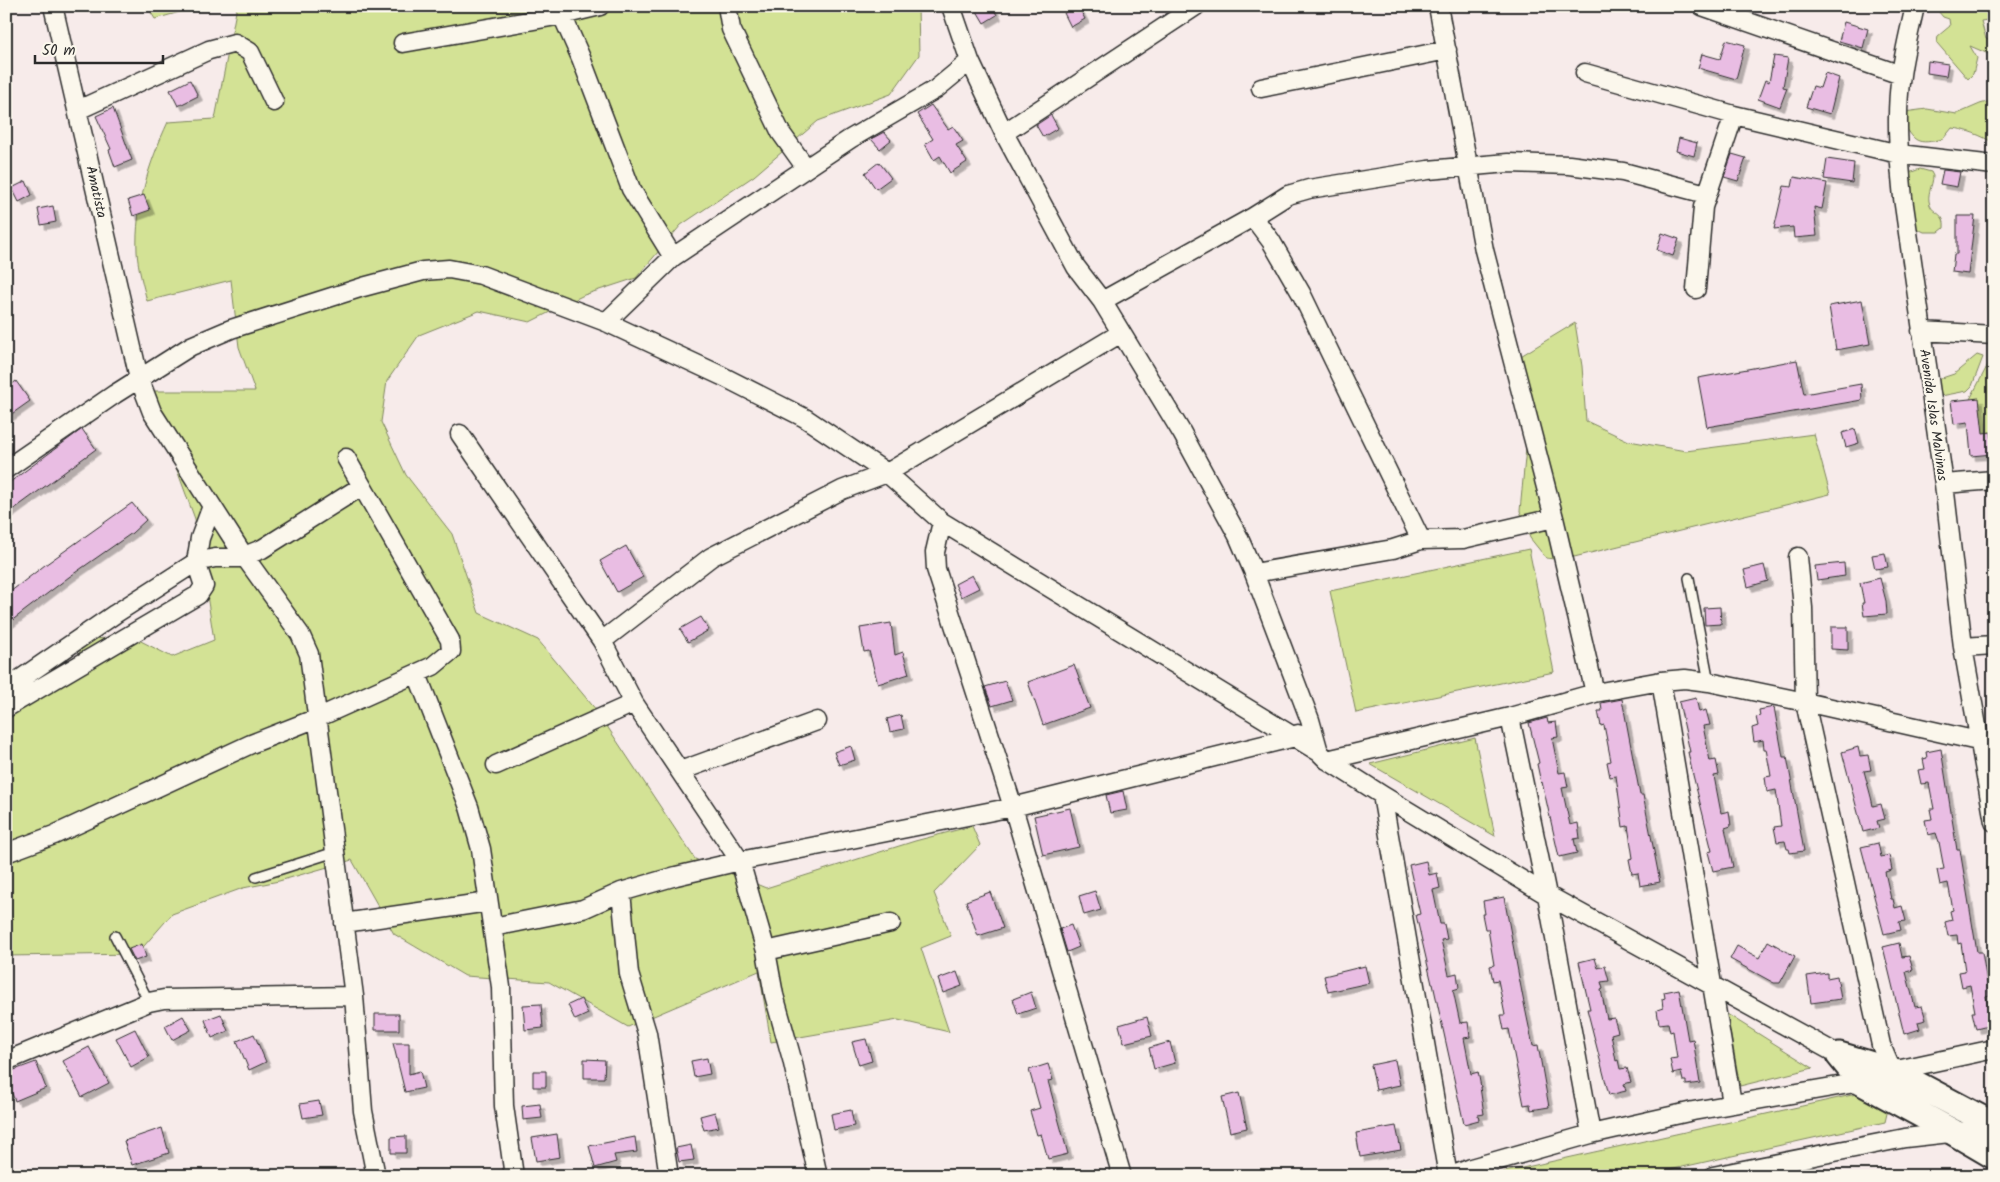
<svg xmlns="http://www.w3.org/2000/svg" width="2000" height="1182" viewBox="0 0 2000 1182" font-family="Kalam,sans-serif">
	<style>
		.green { fill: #d3e295; stroke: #7f8660 }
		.building { fill: #e9bde3; stroke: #2b2b2b; filter: url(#shadow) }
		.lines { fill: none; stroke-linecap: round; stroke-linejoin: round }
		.lane-casing { stroke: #2b2b2b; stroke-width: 12 }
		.street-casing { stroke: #2b2b2b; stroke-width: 21 }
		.secondary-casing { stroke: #2b2b2b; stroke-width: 29 }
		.lane { stroke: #fbf7ec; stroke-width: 9 }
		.street { stroke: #fbf7ec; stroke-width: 18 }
		.secondary { stroke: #fbf7ec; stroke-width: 25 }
		.labels { text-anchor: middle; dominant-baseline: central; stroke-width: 4.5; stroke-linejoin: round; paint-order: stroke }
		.street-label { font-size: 14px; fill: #2b2b2b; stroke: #fbf7ec }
	</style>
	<defs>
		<filter id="shadow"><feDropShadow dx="4.5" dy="4.5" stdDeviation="0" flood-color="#0004"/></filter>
	</defs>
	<rect width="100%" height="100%" fill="#f7ebea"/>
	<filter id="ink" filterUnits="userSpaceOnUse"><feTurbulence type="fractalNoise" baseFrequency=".02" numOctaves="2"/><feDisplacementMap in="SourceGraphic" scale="10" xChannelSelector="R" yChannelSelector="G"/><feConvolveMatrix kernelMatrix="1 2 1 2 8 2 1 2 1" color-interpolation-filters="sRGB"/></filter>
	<g filter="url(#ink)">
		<path class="green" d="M147 6H201L155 19Z
			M237 6H918L919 55 891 94 818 121 754 176 681 225 636 278 584 295 530 322 479 311 419 335 387 381 381 422 406 475 452 534 479 613 538 640 597 711 695 859 766 888 915 841 972 826 980 845 934 893 951 936 921 948 949 1032 898 1020 771 1042 759 971 628 1027 549 982 465 976 394 934 352 860 279 881 243 888 172 914 137 954 6 956V722L68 668 89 639 133 637 172 657 214 640 195 519 148 391H255L239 347 231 280 147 301C143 285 138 268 137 252 135 206 149 163 168 122L215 119Z
			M1938 6H1994V19L1981 21 1986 39 1994 41V53L1991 55 1970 46 1977 58 1973 74 1968 79 1937 43 1938 36 1950 26 1949 19 1943 17 1938 11Z
			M1994 100V143C1982 136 1966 129 1952 128L1943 139C1917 145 1914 143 1902 119L1904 112 1927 109 1957 114 1980 104Z
			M1920 169 1931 172 1933 176C1933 186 1926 194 1930 205 1933 214 1946 213 1944 228L1939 232H1924L1916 228 1903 183 1909 173Z
			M1575 323 1582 366 1586 421 1629 441 1686 451 1814 434 1830 494 1562 560 1546 558 1530 538 1520 511 1531 395 1519 357Z
			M1994 353V454L1969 432 1968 403Z
			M1977 355 1983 357 1972 386 1967 391 1941 396 1936 393 1933 381 1954 374Z
			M1529 549 1554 672 1356 713 1330 591Z
			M1475 738 1495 836 1370 764Z
			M1727 1014 1813 1068 1740 1086Z
			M1861 1093 1888 1109 1885 1122 1642 1176H1486Z"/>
		<path class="building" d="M974 6H992L997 15 984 23Z
			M1076 6H1078L1085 19 1071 27 1064 13Z
			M1844 22 1868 29 1863 48 1839 41Z
			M1726 40 1745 45 1736 79 1698 68 1702 54 1720 59Z
			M1774 56 1788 58 1783 87 1787 88 1780 107 1758 99 1765 80 1769 82Z
			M1928 61 1948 64 1946 76 1927 73Z
			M1825 73 1839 78 1830 114 1806 107 1813 86 1820 88Z
			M190 80 198 96 178 106 170 90Z
			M931 105 948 129 953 126 963 141 956 145 967 162 950 173 940 156 934 160 925 144 933 139 917 114Z
			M113 108 132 160 115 167 109 150 111 149 96 116Z
			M1051 115 1058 128 1043 137 1036 125Z
			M884 132 891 140 880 149 871 139Z
			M1679 138 1697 143 1694 156 1676 151Z
			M1732 154 1746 158 1738 181 1724 177Z
			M1827 159 1854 163 1852 183 1824 179Z
			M879 162 891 178 876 189 865 173Z
			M1943 170 1960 172 1957 187 1940 184Z
			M1794 177 1827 183 1822 209 1814 207 1817 236 1794 238 1793 227 1774 229 1784 186 1792 187Z
			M26 181 32 195 19 202 12 188Z
			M144 195 150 210 133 216 128 200Z
			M53 206 56 222 41 225 38 209Z
			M1957 216H1975L1968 274 1952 272 1954 254H1957Z
			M1662 233 1679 239 1673 256 1657 250Z
			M1862 300 1870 344 1836 350 1829 306Z
			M1797 360 1804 394 1861 384 1862 400 1707 427 1698 378Z
			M16 381 30 401 6 418V389Z
			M1979 398 1983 433 1991 432 1993 454 1971 456 1968 422 1954 424 1951 401Z
			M82 429 96 449 6 515V485Z
			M1855 429 1859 443 1846 447 1842 433Z
			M132 503 146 520 132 533 69 577 6 625V595L45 565Z
			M626 546 643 577 617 592 600 561Z
			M1885 553 1888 567 1875 569 1872 555Z
			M1844 563 1845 576 1817 580 1815 566Z
			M1764 565 1768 581 1748 587 1744 570Z
			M972 575 979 588 961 597 955 584Z
			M1880 578 1886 601 1887 614 1864 616 1862 603H1864L1860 583Z
			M1720 607 1721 624 1705 625 1704 608Z
			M701 617 709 630 688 642 680 629Z
			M891 623 895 655 903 652 909 674 878 684 869 651 864 652 860 628Z
			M1831 627H1848V650L1831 649Z
			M1074 665 1090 708 1043 725 1028 682Z
			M1005 681 1012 700 992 706 985 687Z
			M1696 698 1699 712 1706 710 1710 725 1703 726 1710 761 1716 760 1719 775 1714 776 1721 813 1729 811 1731 826 1725 828 1733 867 1713 871 1708 852 1712 851 1692 771 1688 752H1690L1679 702Z
			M1622 699 1640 795H1643L1660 882 1640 886 1638 873 1632 874 1629 859 1633 858 1628 826 1623 827 1616 776 1610 777 1607 762 1611 761 1604 725 1601 726 1598 711H1602L1601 703Z
			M1774 707 1783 757H1787L1804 851 1790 853 1789 849H1787L1785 841 1777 842 1774 827 1781 826 1776 790 1767 792 1765 777 1771 776 1766 749H1764L1763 740 1754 742 1752 728 1758 726 1756 717 1760 716 1759 710Z
			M901 715 904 729 890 732 887 719Z
			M1547 718 1548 723 1556 722 1558 737 1552 738 1559 773 1565 772 1568 787 1562 788 1570 825 1578 823 1580 838 1574 839 1577 853 1559 857 1542 782 1541 783 1537 764 1539 763 1529 723Z
			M851 746 855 760 839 765 834 752Z
			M1858 747 1860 756 1868 755 1871 770 1864 771 1871 797 1873 806 1881 804 1885 819 1877 821 1879 828 1863 832 1842 752Z
			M1941 749 1957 850H1960L1977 952H1982L1989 995 1986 996 1992 1025 1976 1029 1972 1012H1975L1970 985 1962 987 1959 972 1965 971 1961 943 1958 944 1957 935 1948 936 1945 922 1952 920 1950 911 1953 910 1948 883 1940 885 1937 870 1944 869 1939 842 1936 833 1928 835 1925 820 1932 819 1930 809H1934L1929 783 1921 784 1918 770 1925 769 1923 759 1927 758 1926 752Z
			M1123 791 1127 810 1110 813 1106 795Z
			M1070 808 1079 847 1043 855 1034 816Z
			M1878 843 1881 857 1889 855 1892 870 1885 872 1891 899H1893L1895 908 1902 906 1906 921 1899 922 1901 930 1884 934 1861 847Z
			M1426 861 1429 875 1437 873 1440 888 1433 890 1440 924H1444L1447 939 1441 940 1449 975 1457 973 1459 988 1453 990 1460 1023 1468 1022 1470 1037 1464 1038 1471 1074 1478 1072 1481 1087H1480L1484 1114 1478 1115 1479 1120 1464 1124 1433 984H1432L1416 915 1420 914 1409 865Z
			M1095 891 1101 910 1084 915 1079 896Z
			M990 892 1003 928 978 936 966 901Z
			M1504 897 1523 998 1533 1046 1538 1045 1549 1107 1531 1110 1530 1104 1524 1105 1509 1029 1504 1030 1501 1015H1505L1498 980 1493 981 1490 966 1494 965 1488 929H1485L1482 914H1485L1483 901Z
			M1071 925 1079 947 1067 952 1060 929Z
			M1768 941 1795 956 1780 983H1774L1730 959 1737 946 1759 958Z
			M1899 943 1902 957 1909 956 1913 970 1906 972 1915 1007 1922 1006 1926 1020 1918 1022 1920 1029 1904 1034 1883 947Z
			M142 944 146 957 135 961 129 949Z
			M1595 958 1598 968 1605 966 1609 981 1601 982 1603 989 1601 990 1607 1019 1614 1018 1618 1032 1611 1034 1616 1061 1618 1060 1620 1069 1627 1068 1631 1082 1624 1084 1626 1091 1609 1095 1587 1009H1590L1579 962Z
			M1365 966 1369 983 1328 992 1324 976Z
			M957 972 962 986 943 993 938 979Z
			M1827 973V978L1837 976 1841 999 1811 1003 1807 976Z
			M1679 989 1688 1040 1693 1039 1700 1083 1686 1085V1081H1683L1681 1072 1673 1074 1670 1059 1677 1058 1673 1031 1670 1032 1668 1023 1659 1024 1657 1010 1663 1008 1662 999 1665 998 1664 992Z
			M1031 992 1036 1008 1018 1014 1013 999Z
			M581 999 588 1014 575 1020 568 1005Z
			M541 1004 543 1028 525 1030 523 1005Z
			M221 1014 228 1031 212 1038 205 1020Z
			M375 1014H399V1030H375Z
			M183 1016 191 1030 172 1040 165 1026Z
			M1147 1017 1152 1036 1124 1043 1119 1025Z
			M135 1029 149 1057 131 1067 116 1038Z
			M254 1034 266 1062 249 1070 237 1041Z
			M866 1039 872 1061 859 1065 852 1042Z
			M1170 1042 1175 1063 1154 1069 1149 1048Z
			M393 1043H409V1074L420 1071 424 1088 405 1092Z
			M89 1047 109 1083 82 1097 63 1061Z
			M707 1058 710 1074 694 1077 691 1061Z
			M584 1059 605 1060 604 1078H584Z
			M1395 1060 1400 1085 1376 1090 1371 1065Z
			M36 1062 46 1088 15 1101 6 1079V1073Z
			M1048 1064 1053 1080 1048 1081 1068 1154 1048 1159 1041 1134 1037 1135 1030 1111 1040 1108 1029 1070Z
			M533 1071H546V1087H533Z
			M1239 1093 1247 1128 1230 1132 1222 1097Z
			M319 1101 322 1115 303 1118 300 1104Z
			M540 1104 542 1118 523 1120 522 1106Z
			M851 1110 854 1126 834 1130 831 1114Z
			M715 1112 719 1127 704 1130 700 1116Z
			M1396 1126 1401 1150 1360 1157 1356 1133Z
			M162 1128 169 1153 132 1165 124 1141Z
			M557 1134 560 1157 536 1161 532 1138Z
			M406 1136V1153H391V1137Z
			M635 1137 637 1152 614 1155 616 1162 595 1168 589 1146Z
			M691 1145 694 1160 679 1162 676 1148Z"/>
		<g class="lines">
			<defs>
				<path id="lane" d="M1689 578 1709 682
					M256 877 335 852
					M115 936 149 1002"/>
				<path id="street" d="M53 6 139 378 152 412 244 556 300 634 309 654 354 996 363 1111 376 1176
					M727 6 731 29 781 133 806 168
					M951 6 970 61 1004 133 1076 267 1102 301 1182 433 1238 536 1254 573 1310 720 1319 752 1327 760 1382 795 1547 895 1839 1055
					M1438 6 1484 250 1554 518 1595 693
					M1702 6 1901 75
					M1915 6C1910 29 1904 52 1901 75 1895 116 1899 157 1903 198L1944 484 1963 647 1994 822
					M562 15 581 58 631 189 673 257
					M403 43 562 15 600 6
					M1585 73 1734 115 1899 154 1994 165
					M1261 88 1447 50
					M78 110 209 50 235 43 250 52 274 102
					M1004 133 1196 6
					M1253 217 1288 195 1309 189 1428 170 1508 163 1569 165 1623 172 1706 194
					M1696 289 1703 207 1734 115
					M1102 301 1253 217 1271 241 1301 293 1421 540
					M606 322 673 257 850 139 936 89 970 61
					M1921 331 1994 335
					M460 434 602 641 634 703 740 861 766 951 774 995 792 1059 818 1176
					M6 469 115 394 191 346 231 329 363 287 423 271 449 269 481 275 606 322 722 376 805 418 887 473 942 522 1319 752
					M1944 484 1994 480
					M942 522 935 552 936 569 1013 807 1122 1176
					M1798 557 1803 608 1805 702 1881 1045 1892 1071
					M1254 573 1393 549 1421 540 1463 539 1554 518
					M602 641 711 557 842 490 887 473 1121 333
					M1963 647 1994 645
					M417 674 469 807 481 849 501 987 504 1106 514 1176
					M1661 681 1732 1103
					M6 689 115 614 196 562 215 558H239L262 549 362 486
					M6 708 198 595 204 586 196 562 200 538 212 506
					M1510 717 1547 895 1591 1134
					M1327 760 1510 717 1595 693 1661 681 1685 679 1709 682 1805 702 1978 741 1994 749
					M496 765 634 703
					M680 771 817 721
					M1382 795 1448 1176
					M6 853 54 835 251 744 317 718 433 666 451 651 450 640 346 458
					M621 892 629 974 647 1033 669 1176
					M344 923 488 902
					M493 927 583 909 621 892 676 876 740 861 1013 807 1295 737 1298 734
					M766 951 891 923
					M6 1061 149 1002 164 999 354 996
					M1451 1176 1471 1168 1591 1134 1693 1111 1861 1082 1892 1071 1994 1049
					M1713 1176 1905 1138 1994 1128"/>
				<path id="secondary" d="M1839 1055 1861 1082 1953 1132 1994 1156
					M1839 1055 1892 1071 1994 1125"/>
			</defs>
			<use href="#lane" class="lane-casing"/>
			<use href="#street" class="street-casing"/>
			<use href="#secondary" class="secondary-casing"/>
			<use href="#lane" class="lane"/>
			<use href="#street" class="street"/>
			<use href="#secondary" class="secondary"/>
		</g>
	</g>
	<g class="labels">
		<g class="street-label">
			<text transform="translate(96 192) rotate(77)">Amatista</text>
			<text transform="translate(1933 415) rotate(82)">Avenida Islas Malvinas</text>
		</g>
	</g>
	<rect width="2000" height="1182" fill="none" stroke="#fbf7ec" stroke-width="25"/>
	<rect x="12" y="12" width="1975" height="1157" fill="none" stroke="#2b2b2b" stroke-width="2" filter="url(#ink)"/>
	<path d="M35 55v8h128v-8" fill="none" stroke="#2b2b2b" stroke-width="2.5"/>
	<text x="42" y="55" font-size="15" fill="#2b2b2b" stroke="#fbf7ec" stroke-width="4" paint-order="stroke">50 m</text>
</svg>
